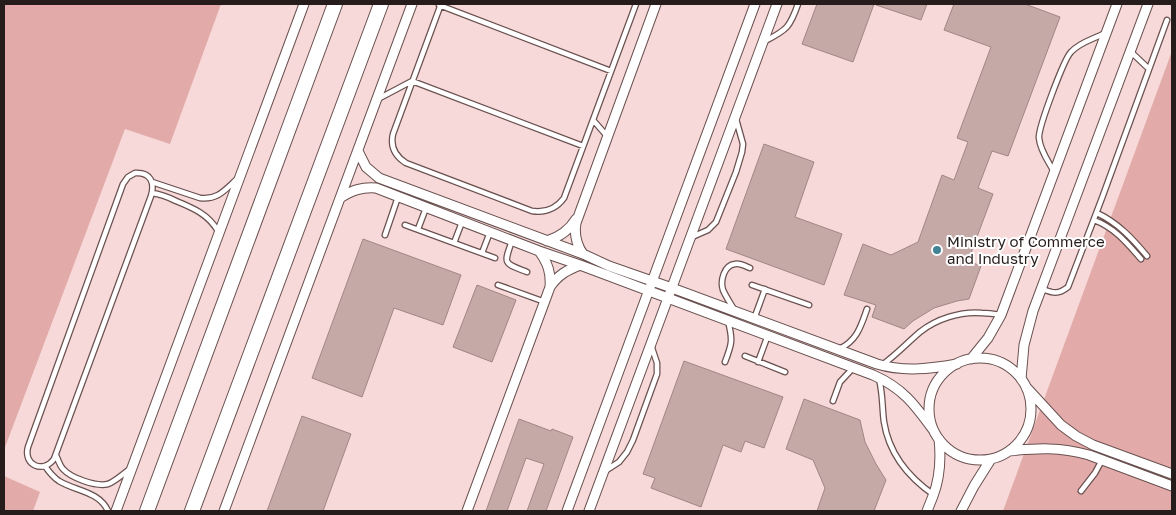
<svg xmlns="http://www.w3.org/2000/svg" width="1176" height="515" viewBox="0 0 1176 515" font-family="'Golos Text',sans-serif">
	<style>
		.green { fill: #e2aba9 }
		.building { fill: #c4a9a7; stroke: #a18685 }
		.lines { fill: none; stroke-linecap: round; stroke-linejoin: round }
		.service-casing { stroke: #6a5150; stroke-width: 7 }
		.minor-casing { stroke: #6a5150; stroke-width: 11 }
		.secondary-casing { stroke: #6a5150; stroke-width: 16 }
		.service { stroke: #fff; stroke-width: 4.5 }
		.minor { stroke: #fff; stroke-width: 9 }
		.secondary { stroke: #fff; stroke-width: 14 }
		.poi-dot { fill: #418295; stroke: #fff; stroke-width: 2 }
		.labels { text-anchor: middle; dominant-baseline: central; stroke-width: 4; stroke-linejoin: round; paint-order: stroke }
		.poi-label { font-size: 15px; fill: #261c1b; stroke: #fff; text-anchor: start }
	</style>
	<rect width="100%" height="100%" fill="#f6d9d8"/>
	<path class="green" d="M4 4H221L170 144 125 129 4 450Z
		M1172 51V511H1003Z
		M4 476 40 492 33 511H4Z"/>
	<path class="building" d="M817 4H874L853 62 802 44Z
		M877 4H927L921 20 876 5Z
		M954 4H1025L1060 17 1008 156 992 151 978 188 993 194 968 261 981 266 969 299 957 301 934 308 913 321 904 329 872 317 876 305 844 295 863 244 891 255 918 242 942 175 954 180 968 142 957 138 991 47 944 30Z
		M764 144 814 162 795 217 842 234 824 285 726 249Z
		M363 239 461 275 443 325 394 308 362 397 312 378Z
		M477 285 516 300 492 362 453 347Z
		M684 361 783 397 764 448 745 441 741 452 723 445 701 507 651 488 655 478 643 474Z
		M804 399 860 420 865 442 876 464 886 480 874 511H817L825 488 813 460 786 449Z
		M302 416 351 434 323 511H267Z
		M519 419 551 431 552 429 573 437 546 511H527L544 464 526 458 507 511H486Z"/>
	<g class="lines">
		<defs>
			<path id="service" d="M441 4 393 134C390 147 395 156 406 163L532 211C546 213 556 209 564 198L636 4
				M439 5 611 71
				M765 41C787 30 790 27 798 4
				M1130 51 1149 69
				M378 99 412 81 583 146
				M593 120 607 136
				M1053 170C1048 161 1040 150 1039 138 1038 128 1064 59 1071 52 1080 42 1094 39 1105 33
				M135 173C151 172 155 183 151 196L54 459C43 474 23 465 28 447L123 184 128 177Z
				M152 182 200 198C217 200 224 191 236 180
				M152 193C161 194 168 197 176 201 193 208 208 214 218 231
				M1097 213C1118 223 1132 238 1147 256
				M1094 220C1115 228 1127 243 1141 259
				M405 225 495 258
				M418 229 426 208
				M385 235 398 197
				M692 237 708 230 716 222 736 172 742 152 743 144 736 119
				M512 241C503 265 504 263 527 272
				M454 243 462 222
				M482 253 490 232
				M498 285 545 302
				M752 285 809 305
				M1042 289C1053 293 1058 295 1068 287L1102 198 1167 20
				M735 311C731 304 726 297 723 290 720 281 724 265 735 264 740 263 745 266 750 268
				M754 319 765 289
				M839 349C857 341 861 326 867 309
				M745 356 785 372
				M725 362C732 344 733 340 728 321
				M758 362 768 335
				M882 365C896 355 907 343 920 332 936 319 961 311 982 313 988 313 995 314 1001 315
				M879 379C883 394 882 408 884 422 889 454 908 477 934 495
				M833 401 840 382 853 368
				M56 455C58 460 60 466 63 469 71 478 96 487 108 484 116 481 124 473 131 468
				M45 466C49 472 53 477 59 481 75 491 99 491 108 511
				M605 471 619 462 627 452 633 440 657 374V363L651 345
				M1081 491 1095 473 1102 460"/>
			<path id="minor" d="M358 151 366 167 379 178 583 254 609 266 672 288 877 364C903 372 930 369 957 364
				M340 198C352 190 362 187 376 188L539 251 580 265 873 375C903 388 915 405 934 431
				M547 241C559 237 569 231 576 219
				M539 251C548 263 551 273 550 287
				M583 254C576 244 574 235 576 223L656 4
				M929 409a51 51 0 1 1 102 0a51 51 0 1 1-102 0Z
				M971 359 988 338 1001 315 1117 4
				M1021 379 1024 345 1033 311 1148 4
				M1027 388 1061 425 1076 436 1093 445 1172 474
				M1009 451C1039 448 1059 447 1089 455L1172 486
				M116 511 304 4
				M224 511 412 4
				M467 511 550 287C558 275 567 270 580 265
				M567 511 755 4
				M589 511 777 4
				M927 511C929 506 931 501 933 496 940 478 941 458 939 439
				M961 511 974 486 991 459"/>
			<path id="secondary" d="M147 511 335 4
				M192 511 381 4"/>
		</defs>
		<use href="#service" class="service-casing"/>
		<use href="#minor" class="minor-casing"/>
		<use href="#secondary" class="secondary-casing"/>
		<use href="#service" class="service"/>
		<use href="#minor" class="minor"/>
		<use href="#secondary" class="secondary"/>
	</g>
	<circle class="poi-dot" cx="937" cy="250" r="5"/>
	<g class="labels">
		<g class="poi-label">
			<text x="947" y="241">Ministry of Commerce<tspan x="947" dy="17">and Industry</tspan></text>
		</g>
	</g>
	<rect width="1176" height="515" fill="none" stroke="#261c1b" stroke-width="10"/>
</svg>
